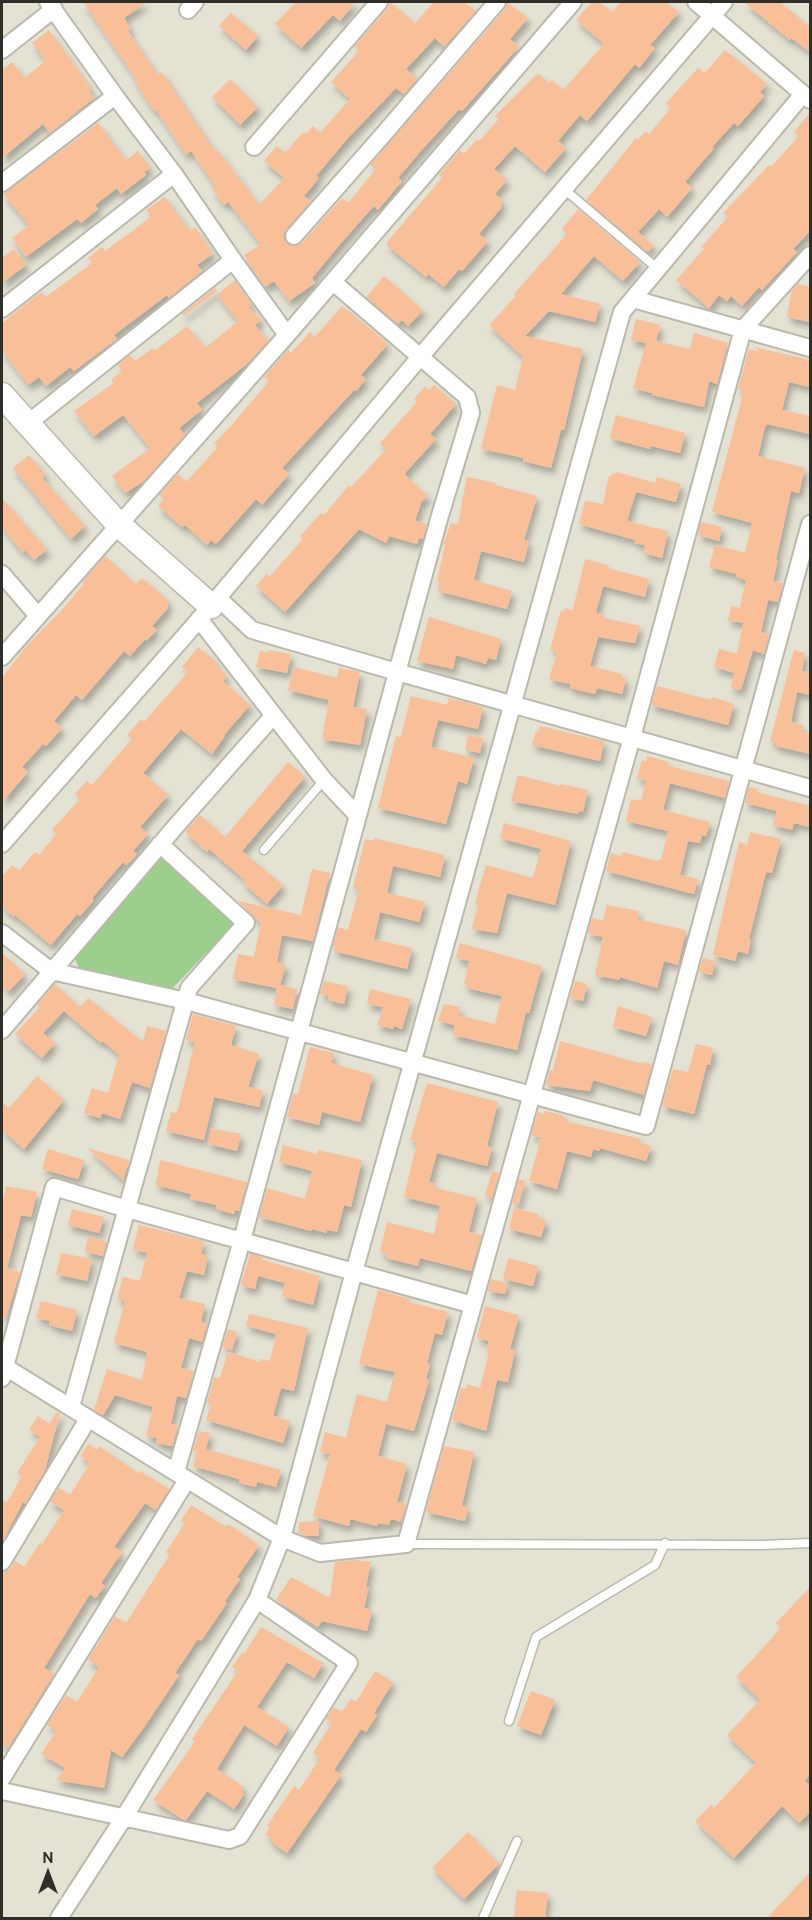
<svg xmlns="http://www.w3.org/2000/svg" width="812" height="1920" viewBox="0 0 812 1920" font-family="Cabin,sans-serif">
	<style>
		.green { fill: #9cce8d }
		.building { fill: #f8bf99; filter: url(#shadow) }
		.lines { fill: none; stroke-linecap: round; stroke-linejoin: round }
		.lane-casing { stroke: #bbb9ab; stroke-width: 11 }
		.street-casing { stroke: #bbb9ab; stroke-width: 20 }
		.secondary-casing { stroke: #bbb9ab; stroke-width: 27 }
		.lane { stroke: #fff; stroke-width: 8 }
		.street { stroke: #fff; stroke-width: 16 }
		.secondary { stroke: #fff; stroke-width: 24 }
	</style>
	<defs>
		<filter id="shadow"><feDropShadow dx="3.5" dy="6" stdDeviation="3" flood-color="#0004"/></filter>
	</defs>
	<rect width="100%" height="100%" fill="#e4e2d3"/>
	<path class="green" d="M160 857 235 923 170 991 79 969 74 956Z"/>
	<path class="building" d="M83 2H147L124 18 131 29 128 31 158 75 162 72 216 153 218 150 259 205 284 178 264 161 277 146 285 153 303 132 306 134 313 126 320 133 350 99 331 82 359 51 354 47 387 9 390 2 415 23 434 2H464L476 11 444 47 435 38 406 69 417 79 404 94 396 88 348 138 316 176 319 178 304 196 311 201 284 233V240L293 246 302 243 342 198 348 203 376 169 370 165 505 9 507 2 528 18 510 39 519 47 462 111 459 109 419 153 398 178 402 181 378 210 374 206 341 243 312 278 315 283 289 301 274 281 265 287 251 267 244 255 260 245V243L228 202 224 205 213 190 216 187 191 151 186 155 156 110 154 111 134 80 136 79Z
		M296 2H355L340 21 333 15 301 48 275 24Z
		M592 2H599L612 12 621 2H666L679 12 650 45 655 48 639 68 635 64 587 121 580 115 558 141 566 148 545 172 515 146 494 169 507 180 495 194 503 201 500 205 502 207 479 234 488 241 462 271 459 269 444 287 428 274 426 277 387 245V242L442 178 439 175 460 150 464 154 477 139 479 141 499 119 495 116 538 73 549 83 552 80 563 90 604 44 576 20Z
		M744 2H780L810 27V52L791 38 790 40Z
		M231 13 258 36 246 50 219 26Z
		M49 30 91 89 89 91 94 98 50 133 43 124 2 158V70L12 62 24 78 46 61 32 43Z
		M725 50 767 84 760 92 764 96 738 126 734 123 712 147 714 148 685 182 692 188 667 217 659 209 638 232 654 246 648 252 586 200 636 138 638 140 646 131 649 134 671 108 666 103 698 68 705 73Z
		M230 79 258 107 240 125 212 97Z
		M810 113V231L793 249 797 252 762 290 759 287 742 306 731 296 727 301 719 295 709 308 676 280 704 249 701 247 728 217 723 213 769 165 771 167 799 136 794 132Z
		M98 123 126 160 138 151 150 168 144 172 146 175 121 194 117 188 95 205 98 209 81 223 77 219 26 257 12 238 29 225 3 194Z
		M165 197 190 231 195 227 213 254 197 265 202 271 169 298 167 295 114 335 117 339 74 371 70 367 46 386 39 377 28 385 2 350V323L41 292 46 297 92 263 88 258 102 247 105 251 151 217 146 210Z
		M578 209 640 262 623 281 594 256 561 294 600 304 595 322 549 311 525 336 583 349 564 430H561L551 468 523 461 524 458 515 456 481 449 497 385 515 390 523 357 489 325 516 296 514 294 567 234 562 229Z
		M14 249 26 265 2 283V258Z
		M384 276 423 310 408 326 402 320 398 324 366 297Z
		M235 280 252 305 249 307 261 320 255 325 268 341 248 363 197 403 202 410 179 428 185 435 143 482 125 493 112 476 150 448 123 415 94 436 74 411 114 383 111 380 122 371 118 365 130 355 135 361 153 348 154 351 187 326 205 348 238 321 217 295Z
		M798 284 810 287V322L787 317 792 290Z
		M215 288 217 291 184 316 182 314Z
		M342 306 384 340 383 341 387 345 361 375 366 379 356 391 354 390 282 468 289 474 262 505 256 499 216 544 211 540 207 545 185 525 182 527 158 506 164 499 159 495 178 474 186 482 218 447 214 443 230 427 269 381 264 377 288 350 291 353 310 332 315 337Z
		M636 319 660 325 656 341 690 349 694 333 728 343 717 384 709 381 704 407 652 395V393L633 388 646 343 631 340Z
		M754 347 810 360V387L789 382 782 410 810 416V434L767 424 765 427 758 456 805 468 799 493 791 491 776 560H778L773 581 783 583 778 602 768 600 761 632 769 635 764 654 753 650 741 690 731 688 734 673 714 667 719 649 737 654 743 623 728 620 731 606 740 608 746 580 736 577 737 574 709 567 715 545 745 553 752 523 712 512 744 391 738 389 749 349 760 352Z
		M434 385 456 404 430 434 436 439 406 472 405 475 428 496 421 503 415 521 427 524 423 539 419 538 417 544 389 536 386 543 359 529 285 612 256 586 267 574 270 576 303 539 300 536 321 513 324 515 349 485 351 487 386 450 380 443 417 402 414 399 425 386 429 390Z
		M616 415 685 433 680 453 651 446 650 449 610 438Z
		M29 455 46 475 42 478 85 526 71 539 13 468Z
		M617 472 655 483 657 477 681 484 676 502 636 492 627 521 668 531 662 558 643 553 645 545 634 543 635 540 579 524 585 501 603 504 609 476 611 477 612 473 616 474Z
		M467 477 496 483 495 485 537 496 524 540 529 541 524 562 481 551 474 580 512 591 507 609 438 591 440 582 437 581 445 545H443L451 523 458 524Z
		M2 498 47 550 34 560 25 550 23 553 2 527Z
		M701 522 722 527 719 541 698 535Z
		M105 556 136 584 142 578 168 600V608L152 626 157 630 146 641 145 639 130 656 124 651 82 700 76 695 54 721 62 728 46 746 43 744 22 767 28 772 2 802V678L28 644 61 611 84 584 82 582Z
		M585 559 608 565V568L649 579 645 597 603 586 596 613 605 615 604 618 640 626 635 643 598 637 590 666 622 674V677L626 679 622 694 597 688 595 694 570 688V684L549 679 557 652 550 650 561 610 564 611 565 608 573 610Z
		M429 617 501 639 496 660 488 658 486 664 456 655 453 669 417 661Z
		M198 647 217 662 215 664 227 676 223 681 250 705 224 735 225 736 212 754 181 729 143 773 168 795 140 827 148 834 133 851 137 854 127 865 123 862 92 898 94 900 80 916 77 914 51 945 15 915 14 917 2 906V877L12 865 19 871 35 852 39 855 56 834 52 830 80 799 75 794 87 781 92 785 132 739 127 735 141 719 144 722 188 672 182 667Z
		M268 650 291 654 287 673 256 667 260 651 268 652Z
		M794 650 805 653 802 671 810 673V695L797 692 791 722 803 725 802 732 810 734V754L776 746V743L770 742Z
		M294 667 337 678 339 668 360 672 353 707 367 709 360 745 322 739 329 700 288 690Z
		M657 686 711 700 712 697 734 704 728 725 651 705Z
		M411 696 447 705 449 698 483 707 478 729 438 720 431 747 474 758 467 784 458 781 446 824 378 808 396 736 401 737Z
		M540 726 604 741 600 761 532 745 536 731 539 732Z
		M468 735 483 738 480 753 465 750Z
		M647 756 669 762 668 766 729 781 725 798 670 783 663 810 710 822 706 836 702 835 700 843 688 841 680 875 698 879 694 894 606 871 611 853 621 856 623 852 657 861 658 859 661 860 668 831 626 821 631 799 641 801 646 781 637 778 642 760 646 761Z
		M288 762 305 777 242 851 283 885 267 904 243 883 245 880 209 849 207 852 185 832 200 815 225 837Z
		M518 775 560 786 561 784 588 790 583 812 579 811 578 814 511 801Z
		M749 787 758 789 757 792 810 806V827L794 823 792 830 773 825 777 811 745 803Z
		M504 823 571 841 555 905 507 893 497 933 472 929 478 904 475 903 486 865 533 878 541 849 500 838Z
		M750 832 781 839 772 873 766 872 749 939H751L748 954 738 951 735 961 713 955 739 842 747 844Z
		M374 838 445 855 440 877 393 866 387 893 425 902 419 922 380 912 374 939 412 948 407 969 334 951 335 946H333L338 927 348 930 359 889 353 888 365 839 373 841Z
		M312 869 330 873 313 941 282 935 277 962 286 964 280 985 297 989 293 1009 274 1005 277 988 233 979 238 954 254 957 261 923 238 901 301 915Z
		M607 905 639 911 637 919 686 930 678 965 664 961 657 988 620 977V980L595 975 603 937 588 934 592 918 603 921Z
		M460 943 542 966 529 1013 526 1012 517 1050 453 1035 455 1025 438 1021 444 1004 460 1007 458 1015 495 1024 502 996 467 988 468 985 464 984 469 961 456 958Z
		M2 953 25 974 9 991 2 985Z
		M703 958 715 961 712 975 699 972Z
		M324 981 348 986 344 1004 328 1000 329 996 320 994Z
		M575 981 587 984 583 1001 570 998Z
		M55 984 80 1007 88 998 143 1042 147 1026 166 1031 150 1088 132 1082 120 1119 102 1113 100 1118 84 1113 92 1088 108 1093 119 1055 103 1041 101 1043 64 1011 43 1033 55 1043 42 1058 15 1034 40 1007 37 1005Z
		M370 989 411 999 402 1029 394 1026 393 1029 377 1025 383 1007 367 1004Z
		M618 1006 652 1017 646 1036 613 1027Z
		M193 1014 236 1026 231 1045 259 1054 248 1087 263 1090 259 1107 214 1097 204 1140 166 1131 171 1112 177 1113 195 1042 186 1040Z
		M560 1041 643 1064V1062L652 1064 644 1095 593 1080 590 1091 546 1085 550 1070 553 1071Z
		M696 1044 713 1048 710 1065 707 1064 694 1114 662 1106 673 1069 688 1072Z
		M310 1047 334 1053 331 1063 373 1075 360 1122 322 1112 319 1125 287 1117 293 1093 298 1095Z
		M37 1076 64 1100 24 1149 2 1130V1102L9 1108Z
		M427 1083 498 1102 487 1146 492 1148 487 1166 437 1153 429 1182 436 1184 435 1188 477 1198 469 1232 482 1235 471 1271 420 1258 418 1266 386 1258 387 1254 380 1252 387 1222 434 1234 440 1206 404 1197 417 1142 410 1140Z
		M545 1111 562 1115 566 1118 565 1121 641 1139 640 1143 651 1146 646 1161 600 1148 599 1151 593 1149 591 1157 567 1151 557 1189 529 1181 540 1142H538L540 1137 531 1135 538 1112 544 1114Z
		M211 1128 241 1134 237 1151 208 1144Z
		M283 1145 317 1154 318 1150 362 1160 351 1207 344 1205 337 1232 327 1230V1233L312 1229 311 1231 259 1217 267 1188 305 1199 312 1171 279 1162Z
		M87 1148 129 1160 123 1180Z
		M48 1149 84 1160 78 1179 42 1169Z
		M160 1160 247 1182 239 1211 235 1210 234 1214 216 1209 217 1205 190 1199 191 1194 156 1185Z
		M492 1171 499 1173 492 1198 485 1196Z
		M519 1179 525 1181 518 1205 512 1203Z
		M6 1186 37 1192 31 1217 21 1215 7 1268 20 1272 6 1317 2 1316V1208Z
		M514 1208 538 1214 537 1217 546 1220 541 1237 509 1229Z
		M72 1209 104 1217 99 1233 68 1225Z
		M139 1225 204 1241 201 1254 208 1256 204 1275 187 1271 179 1298 205 1304 201 1322 207 1324 202 1342 189 1338 181 1368 194 1371 186 1398 177 1396 171 1424 178 1426 172 1446 156 1443 157 1438 146 1436 153 1407 115 1395 103 1415 94 1410 107 1369 142 1380 147 1352 114 1343 125 1301 117 1299 123 1277 140 1281 147 1253 133 1249Z
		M88 1237 107 1242 103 1256 85 1252Z
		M61 1253 92 1259 87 1281 56 1274Z
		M250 1254 262 1257V1260L320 1276 313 1305 282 1296 285 1283 258 1276 255 1289 241 1285Z
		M508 1258 538 1266 533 1286 503 1279Z
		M491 1279 507 1283 505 1294 488 1291Z
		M378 1290 410 1299 409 1302 448 1312 442 1335 435 1333 427 1363 430 1364 426 1379 429 1380 414 1431 386 1424 378 1456 407 1464 397 1502 406 1504 401 1522 391 1519 389 1525 378 1523 377 1526 350 1519 349 1526 313 1516 330 1454 320 1452 325 1432 346 1438 357 1394 387 1402 395 1372 359 1364Z
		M41 1301 77 1310 72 1331 49 1325 50 1321 36 1318Z
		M485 1306 519 1315 510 1349 515 1350 508 1382 497 1380 486 1431 452 1420 461 1388 466 1389 467 1384 480 1388 489 1353H486L489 1341 477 1338Z
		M249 1314 308 1328 294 1391 281 1388 273 1416 290 1421 283 1443 206 1420 211 1404 207 1403 214 1377 220 1378 228 1352 260 1362 261 1359 270 1361 276 1334 246 1326Z
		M228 1329 237 1332 232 1350 222 1347Z
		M57 1412 60 1413 45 1470 25 1504 23 1502 2 1542V1499L7 1502 22 1476 17 1473 40 1437 29 1430 38 1416 49 1424Z
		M199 1431 210 1433 206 1449 281 1470 276 1487 257 1482 256 1487 239 1483V1479L193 1466 197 1452 193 1451Z
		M88 1444 97 1450 99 1446 138 1473 140 1471 169 1489 156 1510 145 1503 114 1547 122 1552 101 1583 105 1586 96 1598 90 1594 44 1668 54 1674 8 1748 2 1743V1574L11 1568 15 1561 24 1567 40 1543 42 1544 64 1510 50 1502 59 1488 70 1495 88 1466 87 1465 89 1462 80 1456Z
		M444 1446 474 1452 462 1506 468 1507 465 1521 426 1512Z
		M191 1505 226 1527 228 1524 259 1545 237 1577 240 1579 225 1601 227 1603 201 1641 198 1639 175 1673 179 1675 145 1726 122 1757 111 1750 104 1788 56 1780 65 1768 41 1754 56 1731 47 1725 66 1695 77 1702 99 1667 88 1660 115 1616 126 1623 170 1554 166 1552 185 1523 181 1521Z
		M319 1521V1536H306L299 1533V1522Z
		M356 1560 371 1562 366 1587H369L364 1608 372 1610 367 1631 322 1621 318 1627 276 1600 291 1577 330 1598 335 1562Z
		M810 1587V1774L805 1781 810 1786V1812L799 1823 782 1806 734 1858 695 1821 711 1805 714 1808 756 1763 727 1735 760 1700 736 1677 781 1628 776 1623Z
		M261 1627 323 1663 314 1678 287 1662 257 1707 289 1727 277 1746 244 1725 217 1769 244 1787 241 1792 244 1794 234 1809 207 1791 186 1820 182 1819 153 1800 195 1742 192 1739 236 1674 238 1671 232 1667 242 1653 244 1654Z
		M375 1671 393 1682 374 1713 377 1715 366 1732 361 1729 334 1770 341 1775 287 1853 271 1842 273 1840 265 1834 270 1828 267 1826 294 1786 299 1790 320 1758 313 1753 332 1723 326 1719 334 1707 342 1712 351 1699 356 1702Z
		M531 1691 555 1700 541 1735 517 1726Z
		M468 1832 499 1864 464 1899 432 1868Z
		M810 1872V1914L806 1918H767Z
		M517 1890 548 1893 545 1918H514Z"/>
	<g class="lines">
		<defs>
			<path id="lane" d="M564 189 658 269
				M264 850 324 780
				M406 1544 762 1545 810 1543
				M509 1721 536 1637 655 1565 665 1543
				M483 1918 517 1841"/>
			<path id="street" d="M48 2 115 96 174 174 233 260 287 335
				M696 2 810 100
				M188 10 195 2
				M2 50 54 9
				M254 147 379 2
				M2 183 115 96
				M294 236 382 136 497 2
				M633 299 810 348
				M2 309 174 174
				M27 424 233 260
				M2 574 38 616
				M218 598 252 630 397 672 810 788
				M199 619 324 780 358 816
				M2 657 287 335 573 2
				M2 844 211 606 420 357 724 2
				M2 933 51 971 186 1001 646 1126 810 524
				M2 1030 176 826 273 716
				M2 1365 282 1538 320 1553 406 1544 632 737 743 329 810 255
				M2 1378 54 1187 127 1209 473 1305
				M71 1407 189 988 246 923 160 844
				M176 1472 242 1240 439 519 471 413 467 397 333 282
				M2 1562 88 1419
				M2 1778 187 1480
				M2 1791 229 1840 240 1836 349 1663 257 1600
				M59 1918 123 1819 257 1600 282 1538 354 1272 622 312 803 94"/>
			<path id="secondary" d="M2 395 118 524 211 606"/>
		</defs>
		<use href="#lane" class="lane-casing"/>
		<use href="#street" class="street-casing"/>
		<use href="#secondary" class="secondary-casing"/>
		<use href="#lane" class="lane"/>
		<use href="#street" class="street"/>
		<use href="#secondary" class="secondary"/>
	</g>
	<rect width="812" height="1920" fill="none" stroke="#2f2e29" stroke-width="6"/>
	<g transform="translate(48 1872)" stroke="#e4e2d3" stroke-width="4.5" paint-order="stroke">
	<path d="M0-4.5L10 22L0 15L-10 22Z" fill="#2f2e29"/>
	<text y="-9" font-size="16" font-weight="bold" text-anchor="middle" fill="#2f2e29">N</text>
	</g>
</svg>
